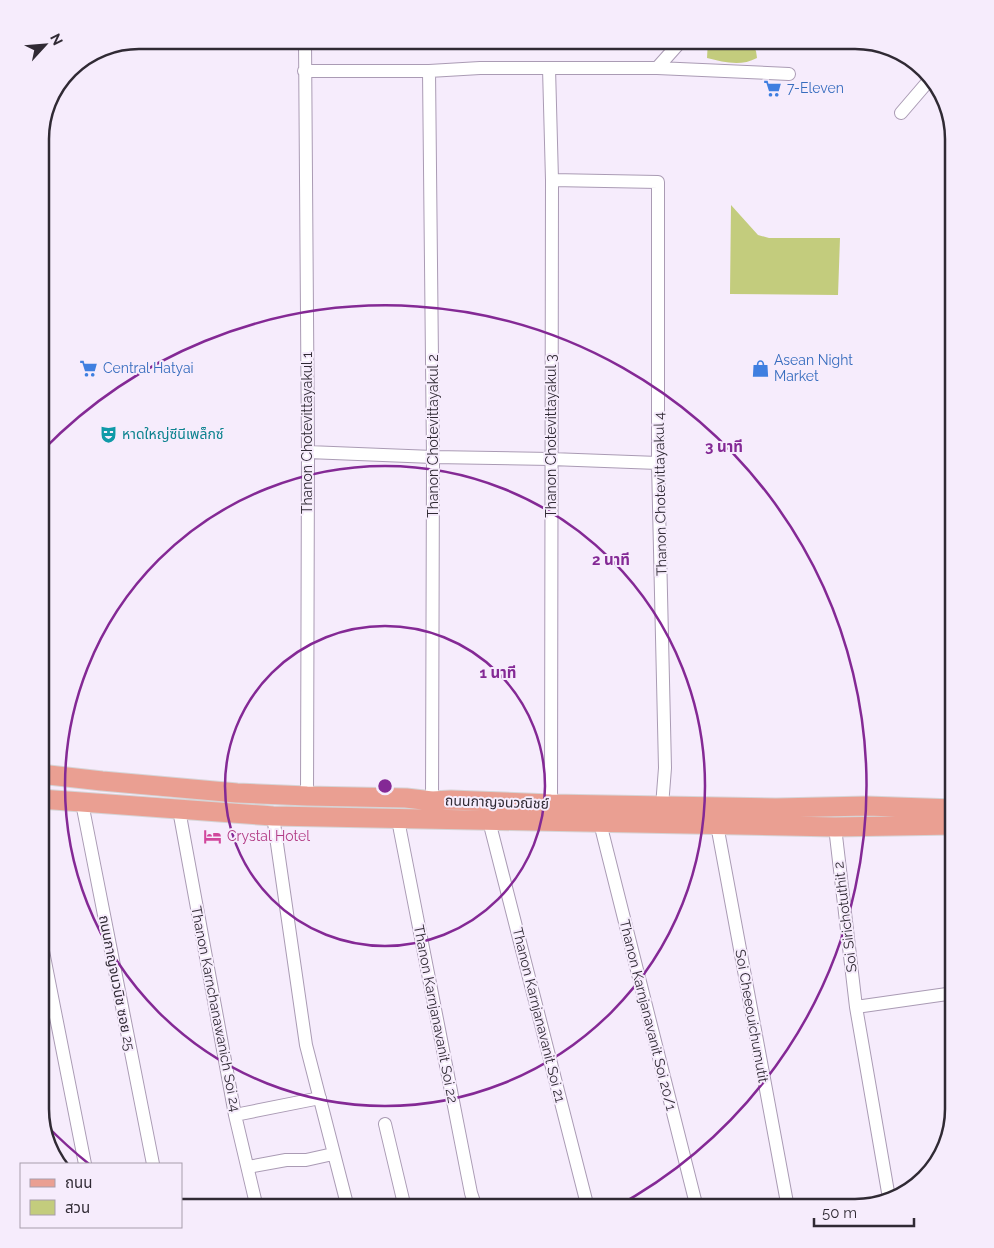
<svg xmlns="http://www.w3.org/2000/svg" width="994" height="1248" viewBox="0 0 994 1248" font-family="Raleway,'Noto Sans Thai',sans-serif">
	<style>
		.green { fill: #c3cc7d }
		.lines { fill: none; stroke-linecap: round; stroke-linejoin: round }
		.minor-casing { stroke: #aa9bb4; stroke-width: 14 }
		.primary-casing { stroke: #d6d4d6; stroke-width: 21 }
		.minor { stroke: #fff; stroke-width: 12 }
		.primary { stroke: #ea9f92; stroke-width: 19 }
		.ring { fill: none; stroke: #842995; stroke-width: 2.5 }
		.labels { text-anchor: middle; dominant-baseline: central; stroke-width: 4; stroke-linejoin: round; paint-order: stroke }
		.shop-label { font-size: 14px; fill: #366cbe; stroke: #f6ecfc; text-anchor: start }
		.street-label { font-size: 14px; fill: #302a34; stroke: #f6ecfc }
		.culture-label { font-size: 14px; fill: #0d838f; stroke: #f6ecfc; text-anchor: start }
		.hotel-label { font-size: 14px; fill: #b23c85; stroke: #f6ecfc; text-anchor: start }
		.rim { fill: none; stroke: #302a34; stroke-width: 2.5 }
		.centre { fill: #842995; stroke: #f6ecfc; stroke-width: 2.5 }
		.ring-label { font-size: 15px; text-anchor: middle; font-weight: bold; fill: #842995; stroke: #f6ecfc; stroke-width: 4; stroke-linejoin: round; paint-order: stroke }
	</style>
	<rect width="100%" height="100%" fill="#f6ecfc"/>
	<path class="green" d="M708 40H749L756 51 757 58C740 67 724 62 707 58Z
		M731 205 758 235 769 238H840L838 295 730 294Z"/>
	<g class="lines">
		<defs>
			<path id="minor" d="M305 40 308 452 307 796
				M549 68 552 180 551 804
				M657 68 789 74
				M304 71H429L480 68H657L682 40
				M429 71 433 457 432 801
				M901 113 931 78
				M552 180 658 182V463L665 768 662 806
				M308 452 433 457 551 459 658 463
				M82 803 153 1164
				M179 810 235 1115 257 1208
				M273 816 306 1045 348 1208
				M398 820 471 1193 476 1208
				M489 821 588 1208
				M600 823 697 1208
				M717 825 788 1208
				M835 827 856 1007 889 1198
				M40 936 85 1164
				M856 1007 954 993
				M235 1115 320 1098
				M385 1124 405 1208
				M248 1167 286 1160H306L333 1154"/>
			<path id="primary" d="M40 774 102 781 237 793 307 796 406 798 432 801 451 800 551 804 776 808 867 806 954 809
				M40 799 273 816 835 827 954 825"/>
		</defs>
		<use href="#minor" class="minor-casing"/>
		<use href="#primary" class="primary-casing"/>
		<use href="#minor" class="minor"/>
		<use href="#primary" class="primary"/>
	</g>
	<g class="ring">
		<circle cx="385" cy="786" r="160"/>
		<circle cx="385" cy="786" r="320"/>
		<path d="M89 1164A480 480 0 0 1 46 1125M43 450A480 480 0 1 1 614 1208"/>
	</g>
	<defs>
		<symbol id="supermarket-bare" viewBox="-9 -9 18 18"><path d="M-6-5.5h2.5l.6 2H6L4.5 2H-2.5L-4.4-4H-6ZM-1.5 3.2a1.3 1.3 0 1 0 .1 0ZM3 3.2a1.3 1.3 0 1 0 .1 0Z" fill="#3f7fe0" stroke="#f6ecfc" stroke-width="2.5" paint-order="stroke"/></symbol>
		<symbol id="shop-bare" viewBox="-9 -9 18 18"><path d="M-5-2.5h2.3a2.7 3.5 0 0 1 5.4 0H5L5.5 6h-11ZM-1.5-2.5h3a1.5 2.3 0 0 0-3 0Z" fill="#3f7fe0" stroke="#f6ecfc" stroke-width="2.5" paint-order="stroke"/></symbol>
		<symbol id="theatre-bare" viewBox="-9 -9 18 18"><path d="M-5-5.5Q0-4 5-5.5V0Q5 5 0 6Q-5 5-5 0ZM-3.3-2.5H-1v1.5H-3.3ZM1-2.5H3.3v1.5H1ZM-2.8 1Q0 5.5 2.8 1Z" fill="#0f9aa8" stroke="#f6ecfc" stroke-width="2.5" paint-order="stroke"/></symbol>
		<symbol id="hotel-bare" viewBox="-9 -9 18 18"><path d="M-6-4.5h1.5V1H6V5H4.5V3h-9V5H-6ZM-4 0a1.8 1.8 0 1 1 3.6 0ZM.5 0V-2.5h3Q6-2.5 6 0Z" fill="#d1479c" stroke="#f6ecfc" stroke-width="2.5" paint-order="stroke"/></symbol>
	</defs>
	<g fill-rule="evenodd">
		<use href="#supermarket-bare" x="760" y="76" width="25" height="25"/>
		<use href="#supermarket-bare" x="76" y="356" width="25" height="25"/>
		<use href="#shop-bare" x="748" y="356" width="25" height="25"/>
		<use href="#theatre-bare" x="96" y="422" width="25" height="25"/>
		<use href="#hotel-bare" x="200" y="824" width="25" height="25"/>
	</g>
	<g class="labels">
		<g class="shop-label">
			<text x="787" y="88">7-Eleven</text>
			<text x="774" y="360">Asean Night<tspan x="774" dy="16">Market</tspan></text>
			<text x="103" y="368">Central Hatyai</text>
		</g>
		<g class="street-label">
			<text transform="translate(307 433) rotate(-90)">Thanon Chotevittayakul 1</text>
			<text transform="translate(433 436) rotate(-90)">Thanon Chotevittayakul 2</text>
			<text transform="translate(551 436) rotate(-90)">Thanon Chotevittayakul 3</text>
			<text transform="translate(660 494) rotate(-91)">Thanon Chotevittayakul 4</text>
			<text transform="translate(497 802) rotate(2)">ถนนกาญจนวณิชย์</text>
			<text transform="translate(845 917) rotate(-97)">Soi Sirichotuthit 2</text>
			<text transform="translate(117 983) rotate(79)">ถนนกาญจนวนิช ซอย 25</text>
			<text transform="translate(216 1009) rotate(79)">Thanon Karnchanawanich Soi 24</text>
			<text transform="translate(436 1014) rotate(79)">Thanon Karnjanavanit Soi 22</text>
			<text transform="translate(539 1015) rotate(76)">Thanon Karnjanavanit Soi 21</text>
			<text transform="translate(648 1015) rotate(76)">Thanon Karnjanavanit Soi 20/1</text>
			<text transform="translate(752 1016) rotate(80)">Soi Cheeouichumutit</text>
		</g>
		<g class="culture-label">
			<text x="122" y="434">หาดใหญ่ซีนีเพล็กซ์</text>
		</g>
		<g class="hotel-label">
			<text x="227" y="836">Crystal Hotel</text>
		</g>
	</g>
	<path d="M0 0H994V1248H0ZM139 49H855A90 90 0 0 1 945 139V1109A90 90 0 0 1 855 1199H139A90 90 0 0 1 49 1109V139A90 90 0 0 1 139 49Z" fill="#f6ecfc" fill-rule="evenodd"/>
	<path class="rim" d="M139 49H855A90 90 0 0 1 945 139V1109A90 90 0 0 1 855 1199H139A90 90 0 0 1 49 1109V139A90 90 0 0 1 139 49Z"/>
	<circle cx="385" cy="786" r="8" class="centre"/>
	<g class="ring-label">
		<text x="724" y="452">3 นาที</text>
		<text x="611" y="565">2 นาที</text>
		<text x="498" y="678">1 นาที</text>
	</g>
	<rect x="20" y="1163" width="162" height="65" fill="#f6ecfc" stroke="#a79eac"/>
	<rect x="30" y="1179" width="25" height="8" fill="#ea9f92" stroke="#a79eac"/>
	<text x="65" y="1188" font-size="15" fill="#302a34">ถนน</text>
	<rect x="30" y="1200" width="25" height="15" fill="#c3cc7d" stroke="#a79eac"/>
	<text x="65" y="1213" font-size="15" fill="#302a34">สวน</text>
	<g transform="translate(45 45) rotate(64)" stroke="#f6ecfc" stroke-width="4" paint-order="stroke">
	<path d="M0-4L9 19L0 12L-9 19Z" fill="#302a34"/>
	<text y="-8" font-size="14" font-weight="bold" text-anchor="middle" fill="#302a34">N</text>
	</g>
	<path d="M814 1218v8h100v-8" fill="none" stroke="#302a34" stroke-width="2.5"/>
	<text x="822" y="1218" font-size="15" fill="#302a34" stroke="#f6ecfc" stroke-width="4" paint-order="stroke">50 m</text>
</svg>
